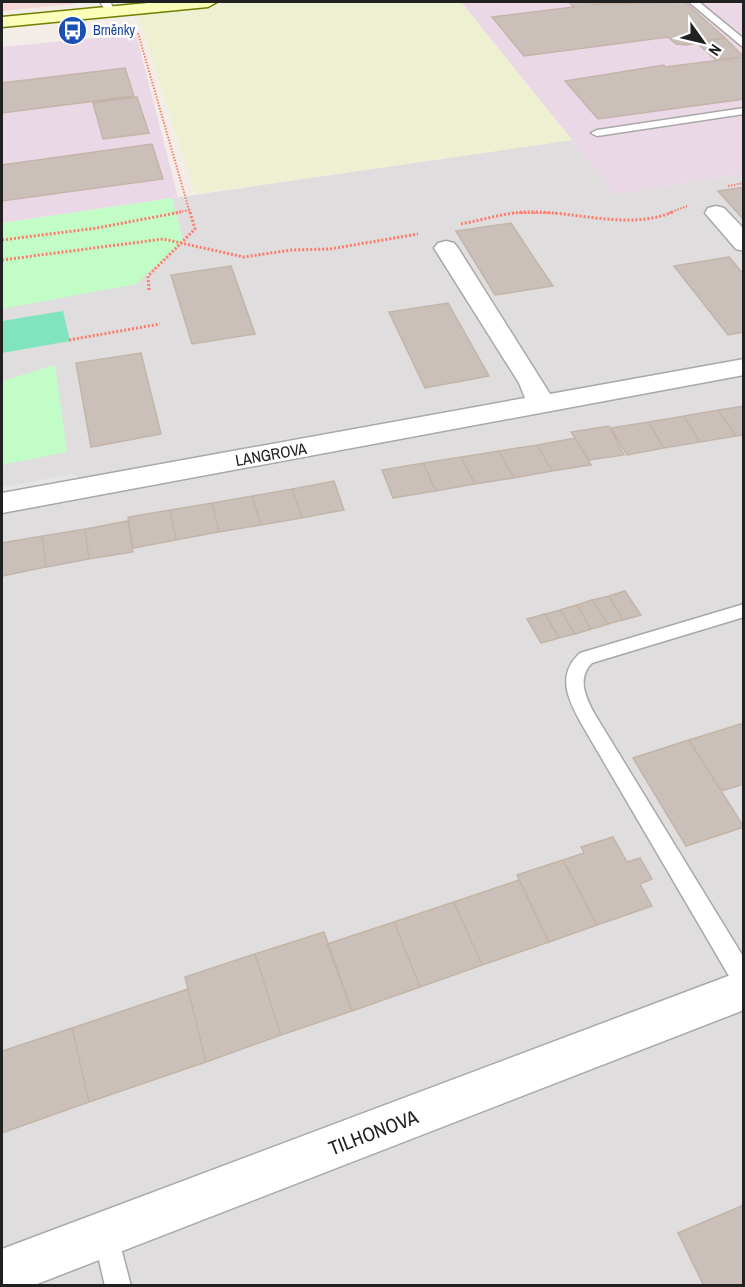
<svg xmlns="http://www.w3.org/2000/svg" width="745" height="1287" viewBox="0 0 745 1287" font-family="'Archivo Narrow',sans-serif">
	<style>
		.residential { fill: #dfdddd }
		.commercial { fill: #f3d6d5 }
		.industrial { fill: #ebd8e7 }
		.farmland { fill: #eef1d1 }
		.park { fill: #c2fdc7 }
		.pitch { fill: #80e5be }
		.parking { fill: #e5e5e5 }
		.building { fill: #cac0b9; stroke: #c4b4a8; stroke-width: 1.5 }
		.lines { fill: none; stroke-linecap: round; stroke-linejoin: round }
		.lane-casing { stroke: #a8a8a8; stroke-width: 3 }
		.street-casing { stroke: #a8a8a8; stroke-width: 3 }
		.secondary-casing { stroke: #717f00; stroke-width: 3 }
		.path-far1 { stroke: #ff7a6a; stroke-width: 2; stroke-dasharray: 1.5 1.5; stroke-linecap: butt }
		.path { stroke: #ff7a6a; stroke-width: 3; stroke-dasharray: 2 2; stroke-linecap: butt }
		.lane { fill: #fff; fill-rule: evenodd }
		.street { fill: #fff; fill-rule: evenodd }
		.secondary { fill: #fafeb8; fill-rule: evenodd }
		.labels { text-anchor: middle; dominant-baseline: central; stroke-width: 5; stroke-linejoin: round; paint-order: stroke }
		.far-transit-label { font-size: 14px; fill: #164399; stroke: #fff; text-anchor: start }
		.street-label { font-size: 16px; fill: #212121; stroke: #fff }
		.near-street-label { font-size: 20px; fill: #212121; stroke: #fff }
	</style>
	<rect width="100%" height="100%" fill="#f2eee7"/>
	<path class="residential" d="M572 140 615 194 743 174V1285H2V223Z"/>
	<path class="commercial" d="M2 2H74V4L2 11Z"/>
	<path class="industrial" d="M461 2H743V174L615 194Z
		M136 34 178 197 2 223V47Z"/>
	<path class="farmland" d="M233 2H461L572 140 195 194 137 12Z"/>
	<path class="park" d="M172 198 183 241 136 284 2 309V223Z
		M55 365 67 452 2 465V381Z"/>
	<path class="pitch" d="M63 311 70 341 2 353V321Z"/>
	<path class="parking" d="M73 474 95 486 2 503V487Z"/>
	<path class="building" d="M569 2H591L594 4 685 2 725 38 686 45 676 44 668 37 524 56 492 17 574 7Z
		M725 38 744 57 716 60 696 42Z
		M744 57V99L598 119 565 81 664 65 665 67Z
		M125 68 134 96 2 113V83Z
		M137 97 149 133 103 139 93 103Z
		M152 144 163 179 2 201V165Z
		M744 187V220L718 191Z
		M511 223 530 252 553 286 495 295 456 231Z
		M729 257 744 275V332L728 335 674 266Z
		M231 266 255 334 192 344 171 275Z
		M448 303 489 376 425 388 389 312Z
		M141 353 161 434 91 447 76 363Z
		M744 406V435L736 436 718 410Z
		M718 410 736 436 700 442 684 416Z
		M684 416 700 442 664 448 648 422Z
		M648 422 664 448 627 455 611 428Z
		M609 426 624 455 589 460 571 432Z
		M575 438 591 465 552 471 537 445Z
		M537 445 552 471 514 478 499 451Z
		M499 451 514 478 475 484 461 457Z
		M461 457 475 484 436 491 423 463Z
		M423 463 436 491 393 498 382 470Z
		M334 481 344 510 302 518 292 489Z
		M292 489 302 518 261 525 252 496Z
		M252 496 261 525 219 532 212 503Z
		M212 503 219 532 176 540 170 510Z
		M170 510 176 540 133 548 128 517Z
		M128 521 133 552 89 559 85 529Z
		M85 529 89 559 46 567 42 536Z
		M42 536 46 567 2 576V543Z
		M625 591 641 615 623 620 609 596Z
		M609 596 623 620 608 624 592 600Z
		M592 600 608 624 591 629 577 605Z
		M577 605 591 629 575 634 560 610Z
		M560 610 575 634 559 638 545 614Z
		M545 614 559 638 541 643 527 619Z
		M744 723V784L721 791 689 740Z
		M689 740 744 827 686 846 633 758Z
		M613 837 627 862 640 858 652 879 640 884 652 906 597 925 563 860 584 853 581 847Z
		M563 860 597 925 549 942 517 875Z
		M519 880 549 942 482 965 454 902Z
		M454 902 482 965 420 987 394 922Z
		M394 922 420 987 352 1011 327 944Z
		M324 932 352 1011 281 1035 255 954Z
		M255 954 281 1035 206 1062 185 977Z
		M188 989 206 1062 89 1102 72 1028Z
		M72 1028 89 1102 2 1133V1051Z
		M744 1205V1286H704L678 1233Z"/>
	<g class="lines">
		<defs>
			<path id="lane" d="M100 2H110L116 12 114 14H108Z
				M689 2H699L744 39V48Z
				M744 108V114L597 136 591 133 597 130Z
				M744 604V617L592 663C577 678 585 696 594 713L744 958V990L736 988 581 723C568 699 556 675 580 653Z
				M106 1221 115 1225 131 1286H105L93 1234 97 1225Z"/>
			<path id="street" d="M716 206 724 208 744 229V251L736 249 705 213 708 208Z
				M446 241 454 243 458 248 550 394 744 359V375L2 513V493L525 398 519 383 434 248 438 243Z
				M744 970V1010L32 1286H2V1249Z"/>
			<path id="secondary" d="M158 2H217L208 7 2 27V17Z"/>
		</defs>
		<use href="#lane" class="lane-casing"/>
		<use href="#street" class="street-casing"/>
		<use href="#secondary" class="secondary-casing"/>
		<path class="path-far1" d="M138 33 190 213
			M728 186 744 183
			M173 213 191 210
			M513 213H557
			M669 213 687 206"/>
		<path class="path" d="M461 224C482 220 504 213 525 212 573 210 627 231 673 212
			M2 240 97 228 181 212
			M2 260 163 239 244 257 291 250 330 249 418 234
			M149 290 148 276 195 229 190 212
			M69 340 160 324"/>
		<use href="#lane" class="lane"/>
		<use href="#street" class="street"/>
		<use href="#secondary" class="secondary"/>
	</g>
	<defs>
		<symbol id="bus-disc" viewBox="-11 -11 22 22"><circle r="9.5" fill="#1a4fb4" stroke="#fff"/><path d="M-5-6H5V4H4V6H2V4H-2V6H-4V4H-5ZM-3.5-4V0h7V-4ZM-3.5 1.2v1.5H-2V1.2ZM2 1.2v1.5H3.5V1.2Z" fill="#fff"/></symbol>
	</defs>
	<g fill-rule="evenodd">
		<use href="#bus-disc" x="56" y="14" width="33" height="33"/>
	</g>
	<g class="labels">
		<g class="far-transit-label">
			<text x="93" y="30">Brněnky</text>
		</g>
		<g class="street-label">
			<text transform="translate(271 454) rotate(-10)">LANGROVA</text>
		</g>
		<g class="near-street-label">
			<text transform="translate(373 1132) rotate(-21)">TILHONOVA</text>
		</g>
	</g>
	<rect width="745" height="1287" fill="none" stroke="#212121" stroke-width="6"/>
	<g transform="translate(703 42) rotate(124)" stroke="#ffffff" stroke-width="4.5" paint-order="stroke">
	<path d="M0-4.5L10 22L0 15L-10 22Z" fill="#212121"/>
	<text y="-9" font-size="16" font-weight="bold" text-anchor="middle" fill="#212121">N</text>
	</g>
</svg>
